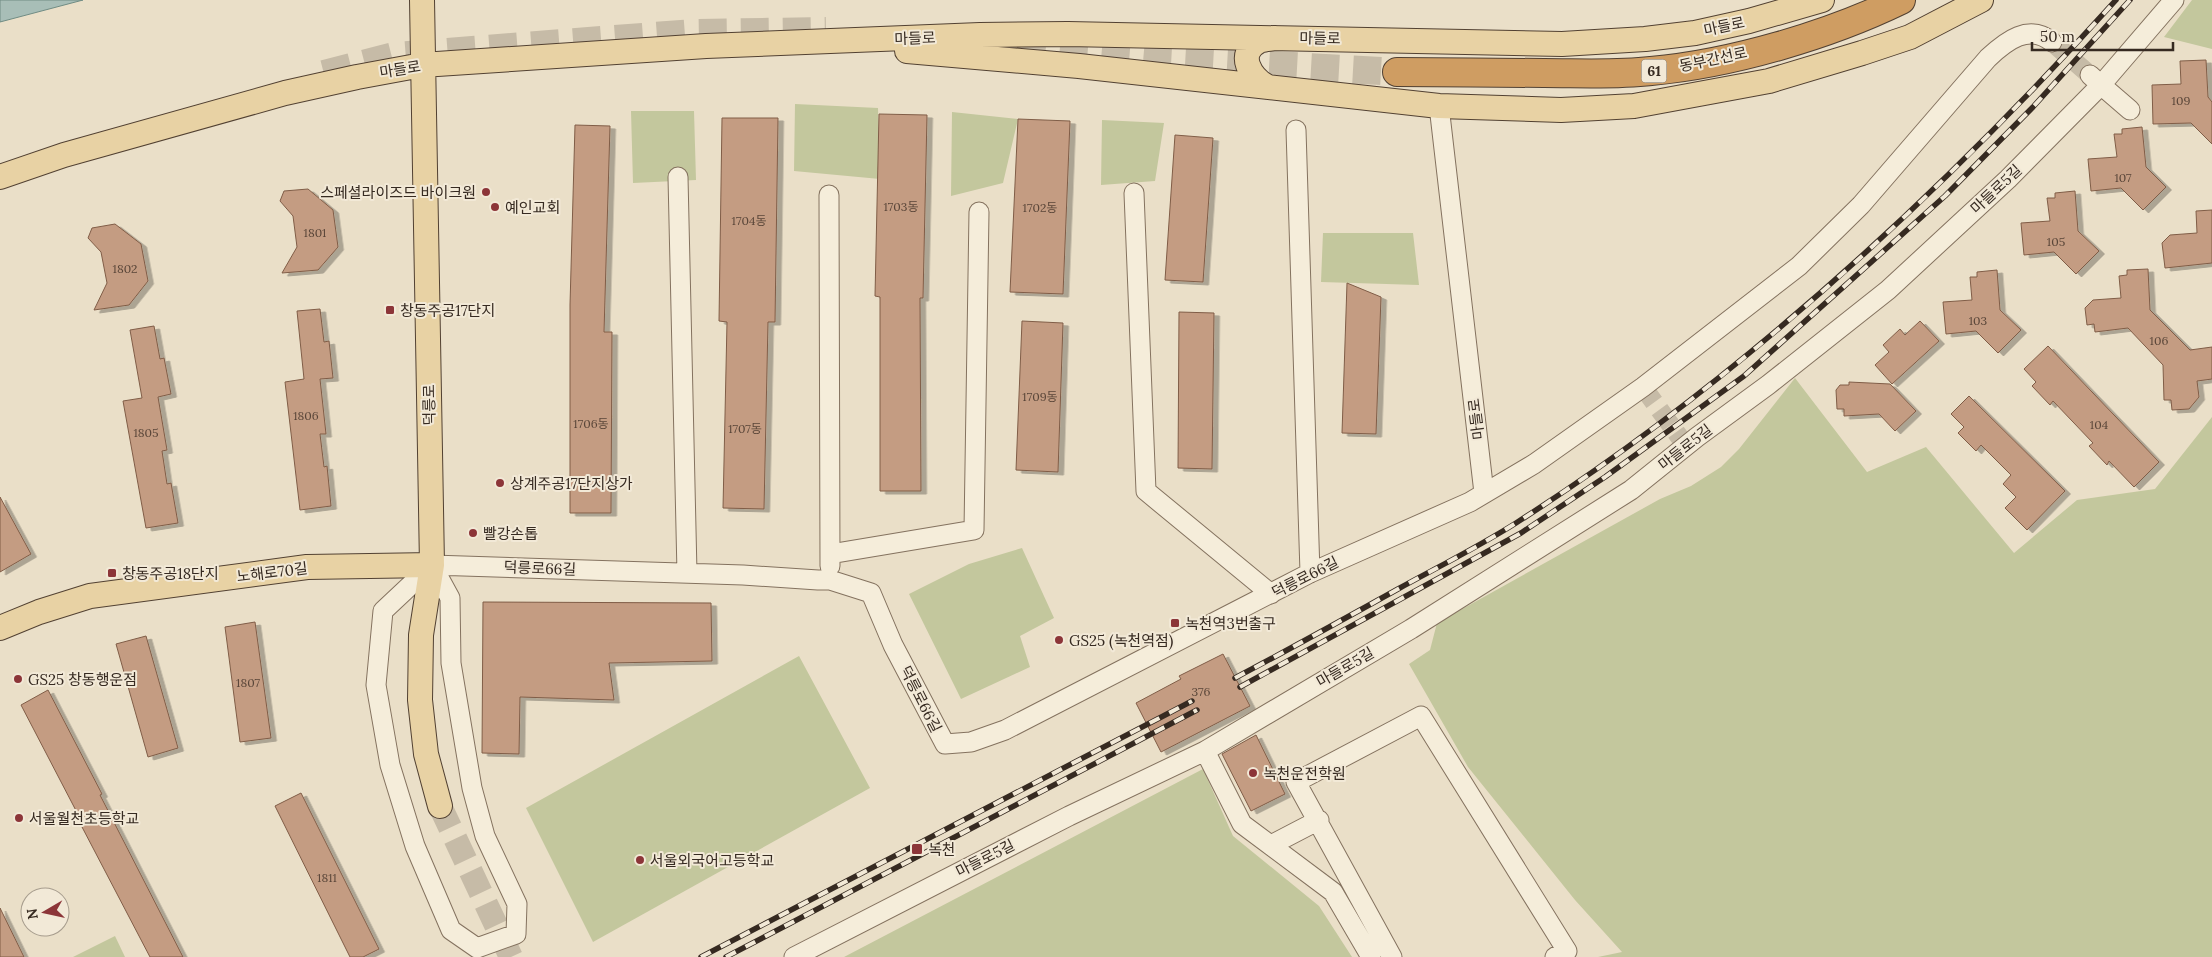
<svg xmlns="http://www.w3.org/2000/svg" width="2212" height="957" viewBox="0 0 2212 957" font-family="Lora,'Noto Sans KR',serif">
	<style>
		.green { fill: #c3c79d }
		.water { fill: #a8beb7; stroke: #708c84 }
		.building { fill: #c49c82; stroke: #805d47; filter: url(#shadow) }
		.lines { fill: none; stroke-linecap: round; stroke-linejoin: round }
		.minor-tunnel { stroke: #c6bba7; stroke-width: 19; stroke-dasharray: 19 9; stroke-linecap: butt }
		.major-tunnel { stroke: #c6bba7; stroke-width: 24; stroke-dasharray: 24 12; stroke-linecap: butt }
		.highway-tunnel { stroke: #c6bba7; stroke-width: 28; stroke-dasharray: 28 14; stroke-linecap: butt }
		.minor-casing { stroke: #84725f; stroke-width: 21 }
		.major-casing { stroke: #524132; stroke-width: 26 }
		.highway-casing { stroke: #524132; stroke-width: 30 }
		.minor { stroke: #f5edda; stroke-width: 19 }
		.major { stroke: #e8d2a4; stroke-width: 24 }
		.highway { stroke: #cf9d62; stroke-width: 28 }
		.rail-casing { stroke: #362a21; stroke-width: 5.5 }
		.rail { stroke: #f2e9d7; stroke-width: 4; stroke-dasharray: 11; stroke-linecap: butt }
		.poi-dot { fill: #8c3538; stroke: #f2e9d7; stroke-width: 2 }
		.labels { text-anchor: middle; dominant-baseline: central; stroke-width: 4; stroke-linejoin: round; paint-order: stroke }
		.number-label { font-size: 12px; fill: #5a4639 }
		.shield { fill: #f2e9d7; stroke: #6e6358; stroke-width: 1 }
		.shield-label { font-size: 14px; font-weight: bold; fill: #362a21 }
		.street-label { font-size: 15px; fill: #362a21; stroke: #f2e9d7 }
		.poi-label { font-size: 15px; fill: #362a21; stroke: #f2e9d7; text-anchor: start }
	</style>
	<defs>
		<filter id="shadow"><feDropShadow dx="5.5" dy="3" stdDeviation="0" flood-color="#0004"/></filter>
	</defs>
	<rect width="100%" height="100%" fill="#eadfc8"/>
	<path class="green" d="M2192 0H2212V49L2164 37Z
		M795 104 878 108 880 179 794 171Z
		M631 111H694L696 180 633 183Z
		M952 112 1018 119 1003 183 951 196Z
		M1102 120 1164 123 1155 181 1101 185Z
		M1323 233H1413L1419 285 1321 282Z
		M1795 378 1867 472 1926 447 2014 553 2077 500 2155 489 2212 417V957H1598L1622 952 1575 900 1468 767 1409 664 1430 650 1437 623 1660 499 1691 486 1721 467 1739 449Z
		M1022 548 1054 618 1020 636 1030 667 961 699 909 594 969 564Z
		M799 656 870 788 593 942 526 808Z
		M1203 769 1233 836 1319 906 1352 957H844Z
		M115 936 125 957H73Z"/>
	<path class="water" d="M0 0H83L0 22Z"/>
	<path class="building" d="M2206 60 2208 97 2212 102V144L2191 123 2153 124 2152 85 2181 84 2180 61Z
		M879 114 927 115 923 298H920L921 491H880V297L875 296Z
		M722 118H778L775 322H768L764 509 723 508 727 322 719 321Z
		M1018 119 1070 121 1063 294 1010 292Z
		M575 125 610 126 604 332H612L611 513H570V305Z
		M2142 127 2146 167 2166 187 2143 210 2121 188 2091 191 2088 159 2117 157 2114 134H2122V129Z
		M1175 135 1213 138 1203 282 1165 280Z
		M308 189 333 210 338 247 318 270 282 273 297 247 293 216 280 201 284 191Z
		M2075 191 2078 231 2099 251 2076 274 2054 252 2024 255 2021 223 2050 221 2047 198H2055V193Z
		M2212 210V263L2165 268 2162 243 2170 235 2197 233 2196 211Z
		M115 224 141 244 148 281 129 305 94 310 107 283 101 252 88 238 92 228Z
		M2148 269 2150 310 2190 350 2212 347V379L2197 381 2199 397 2189 409 2172 410 2171 400H2164L2163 365 2128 328 2095 332 2094 324 2087 325 2085 308 2093 300 2121 298 2119 276 2127 275V270Z
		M1997 270 2000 310 2021 330 1998 353 1976 331 1946 334 1943 302 1972 300 1970 277H1977V272Z
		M1347 283 1381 297 1376 434 1342 433Z
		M320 309 324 342 329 341 333 378 320 379 326 434H320L324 467 327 466 331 506 300 510 285 382 304 379 297 311Z
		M1179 312 1214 313 1212 469 1178 468Z
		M1022 321 1063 323 1058 472 1016 470Z
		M1920 321 1939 341 1892 384 1875 365 1889 352 1883 345 1900 329 1905 335Z
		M154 326 160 359 164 358 171 394 158 397 167 450 162 451 167 484 171 483 178 523 146 528 123 401 142 398 130 330Z
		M2048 346 2159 462 2134 487 2109 461 2107 465 2089 446 2093 443 2053 401 2050 405 2032 386 2036 382 2024 369Z
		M1849 382 1890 384 1916 411 1895 431 1879 414 1844 416V409H1837L1836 390 1840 385H1849Z
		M1969 396 2065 491 2027 530 2005 508 2016 497 2003 484 2011 475 1981 445 1976 451 1958 433 1964 427 1951 414Z
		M0 497 31 554 0 572Z
		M483 602 711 603 712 661 609 663 614 700 520 697 519 754 482 753Z
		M255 622 271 738 240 742 225 627Z
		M146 636 178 748 148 757 116 644Z
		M1223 654 1250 706 1161 752 1136 703 1181 679 1179 676Z
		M48 690 102 794 100 795 183 957H150L82 827 84 826 21 705Z
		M1256 735 1285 794 1251 811 1222 754Z
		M301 793 379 949 363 957H350L275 806Z
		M0 908 24 957H0Z"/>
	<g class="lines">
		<path class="minor-tunnel" d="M2052 42 2090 75
			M1643 387 1686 446"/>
		<path class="major-tunnel" d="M440 806 511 957"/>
		<path class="highway-tunnel" d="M976 43 1150 58 1397 72
			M324 74 394 56 693 33 826 31"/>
		<defs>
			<path id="minor" d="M1439 106 1484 493
				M2130 110 2101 85 2174 0
				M1296 130 1310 573
				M678 177 687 573
				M1134 193 1146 491 1271 594
				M829 195 830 566
				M830 554 974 530 979 212
				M432 565 743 575 818 580H830L871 593 893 645 945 744 971 742 1005 730 1310 573 1470 502 1534 464 1643 387 1799 266 1861 205 1988 58C2006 41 2029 23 2052 42
				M432 565 450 598 451 663 472 788 485 836 517 904 516 934 477 948 451 930 415 846 390 765 376 685 383 611Z
				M1205 751 1242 824 1333 892 1371 957
				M1271 845 1319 820
				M794 957 1069 816 1205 751 1411 629 1631 490 1697 437 1768 385 1888 290 2008 179 2101 85 2090 75
				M1392 957 1296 782 1421 716 1567 951 1555 957"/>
			<path id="major" d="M422 0 432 565 421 635 420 700 426 754 440 806
				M907 51 1079 66 1439 106 1561 110 1634 106 1769 81 1862 53 1910 37 1981 0
				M1268 87C1251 78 1235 54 1259 41 1264 39 1270 39 1275 38
				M0 177 64 155 285 93 357 77 422 65 706 46 980 35 1068 34 1562 44 1645 39 1695 33 1749 21 1822 0
				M0 628 39 612 90 596 307 567 432 565"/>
			<path id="highway" d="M1397 72C1446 72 1495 73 1544 73 1579 73 1616 75 1651 71 1731 64 1829 35 1901 0"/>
		</defs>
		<use href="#minor" class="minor-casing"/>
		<use href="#major" class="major-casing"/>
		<use href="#highway" class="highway-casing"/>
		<use href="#minor" class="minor"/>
		<use href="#major" class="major"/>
		<use href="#highway" class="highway"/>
		<defs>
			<path id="rail" d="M1235 678C1290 649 1344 619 1398 589 1438 567 1478 547 1516 523 1740 380 1938 197 2116 0
				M1240 687 1521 533 1605 477 1744 376 1945 196 2033 107 2130 0
				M701 957 1192 701
				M726 957 1197 710"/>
		</defs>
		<use href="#rail" class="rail-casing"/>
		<use href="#rail" class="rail"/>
	</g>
	<g class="poi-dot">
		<circle cx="486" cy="192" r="5"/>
		<circle cx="495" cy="207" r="5"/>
		<rect x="385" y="305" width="10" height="10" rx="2.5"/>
		<circle cx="500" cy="483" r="5"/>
		<circle cx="473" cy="533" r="5"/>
		<rect x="107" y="568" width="10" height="10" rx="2.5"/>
		<rect x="1170" y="618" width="10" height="10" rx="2.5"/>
		<circle cx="1059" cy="640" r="5"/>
		<circle cx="18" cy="679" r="5"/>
		<circle cx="1253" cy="773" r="5"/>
		<circle cx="19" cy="818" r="5"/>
		<rect x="911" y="843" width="12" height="12" rx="2.5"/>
		<circle cx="640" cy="860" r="5"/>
	</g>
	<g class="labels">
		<g class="number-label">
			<text x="2181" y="100">109</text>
			<text x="2123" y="177">107</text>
			<text x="901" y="206">1703동</text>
			<text x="1040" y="207">1702동</text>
			<text x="749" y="220">1704동</text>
			<text x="315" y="232">1801</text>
			<text x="2056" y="241">105</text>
			<text x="125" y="268">1802</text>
			<text x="1978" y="320">103</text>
			<text x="2159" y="340">106</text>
			<text x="1040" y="396">1709동</text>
			<text x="306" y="415">1806</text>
			<text x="591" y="423">1706동</text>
			<text x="2099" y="424">104</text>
			<text x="745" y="428">1707동</text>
			<text x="146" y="432">1805</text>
			<text x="248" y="682">1807</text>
			<text x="1201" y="691">376</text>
			<text x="327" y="877">1811</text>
		</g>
		<rect class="shield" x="1641.5" y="59.5" width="25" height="23" rx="4"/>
		<g class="shield-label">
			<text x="1654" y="71">61</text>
		</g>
		<g class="street-label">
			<text transform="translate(1724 26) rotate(-12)">마들로</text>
			<text transform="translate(915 38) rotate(-2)">마들로</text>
			<text transform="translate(1320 38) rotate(1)">마들로</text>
			<text transform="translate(1713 59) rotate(-12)">동부간선로</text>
			<text transform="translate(400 69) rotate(-9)">마들로</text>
			<text transform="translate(1996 189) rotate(-43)">마들로5길</text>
			<text transform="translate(429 405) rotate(-91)">덕릉로</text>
			<text transform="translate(1476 419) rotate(-97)">마들로</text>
			<text transform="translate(1685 447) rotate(-38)">마들로5길</text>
			<text transform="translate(540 568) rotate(2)">덕릉로66길</text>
			<text transform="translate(272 572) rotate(-7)">노해로70길</text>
			<text transform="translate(1305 577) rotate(-27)">덕릉로66길</text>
			<text transform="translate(1345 667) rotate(-30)">마들로5길</text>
			<text transform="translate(921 699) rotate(63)">덕릉로66길</text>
			<text transform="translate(985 858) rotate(-27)">마들로5길</text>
		</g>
		<g class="poi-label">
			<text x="476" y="192" text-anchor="end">스페셜라이즈드 바이크원</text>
			<text x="505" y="207">예인교회</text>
			<text x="400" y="310">창동주공17단지</text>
			<text x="510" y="483">상계주공17단지상가</text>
			<text x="483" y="533">빨강손톱</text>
			<text x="122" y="573">창동주공18단지</text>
			<text x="1185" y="623">녹천역3번출구</text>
			<text x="1069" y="640">GS25 (녹천역점)</text>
			<text x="28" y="679">GS25 창동행운점</text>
			<text x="1263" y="773">녹천운전학원</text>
			<text x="29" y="818">서울월천초등학교</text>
			<text x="928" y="849">녹천</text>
			<text x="650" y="860">서울외국어고등학교</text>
		</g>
	</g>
	<g transform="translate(45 912) rotate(261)"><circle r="24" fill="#f2e9d7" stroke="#a79d8e"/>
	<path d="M0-4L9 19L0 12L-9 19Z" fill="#8c3538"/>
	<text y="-8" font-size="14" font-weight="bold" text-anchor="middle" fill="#362a21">N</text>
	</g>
	<path d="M2032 42v8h141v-8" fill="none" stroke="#362a21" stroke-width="2.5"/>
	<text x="2040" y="42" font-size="15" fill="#362a21" stroke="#f2e9d7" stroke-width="4" paint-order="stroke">50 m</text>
</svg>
